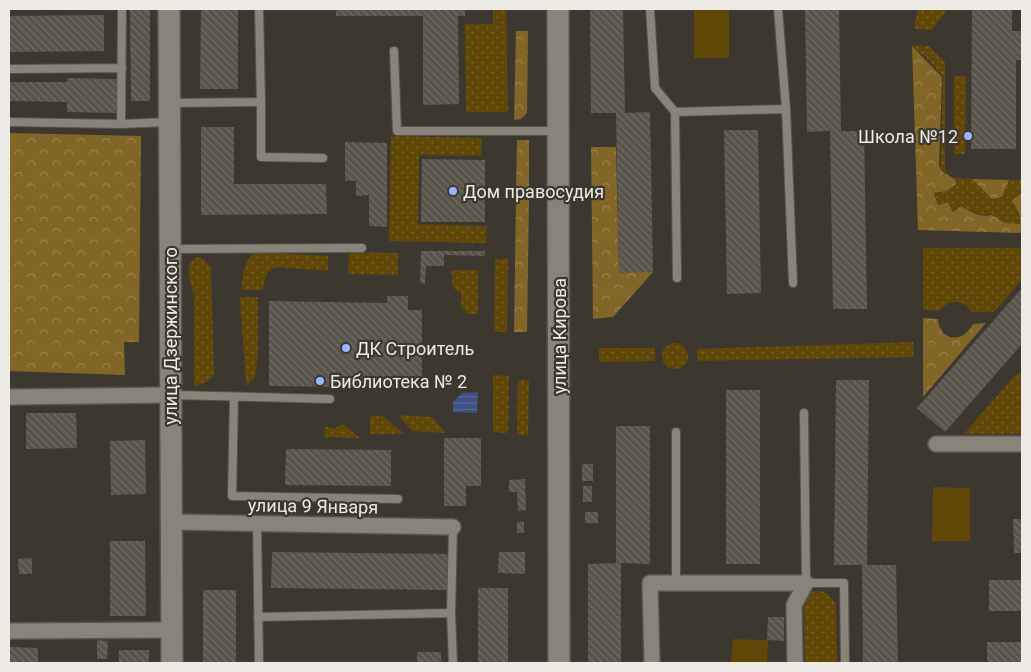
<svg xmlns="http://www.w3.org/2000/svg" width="1031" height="672" viewBox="0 0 1031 672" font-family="Roboto,sans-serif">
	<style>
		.grass { fill: url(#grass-dots) }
		.forest { fill: url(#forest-crowns) }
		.pitch { fill: #604707 }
		.water { fill: url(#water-rules) }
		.building { fill: url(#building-back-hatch) }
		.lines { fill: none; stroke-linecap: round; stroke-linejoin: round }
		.lane-casing { stroke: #58544d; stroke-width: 10 }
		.street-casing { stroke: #58544d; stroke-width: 18 }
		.secondary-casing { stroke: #58544d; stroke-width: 24 }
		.lane { stroke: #89847a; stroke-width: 8 }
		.street { stroke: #89847a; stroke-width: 15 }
		.secondary { stroke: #89847a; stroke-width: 21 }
		.poi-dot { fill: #9ab5fd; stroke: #3c372f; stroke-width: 2 }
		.labels { text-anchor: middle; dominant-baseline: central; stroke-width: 4.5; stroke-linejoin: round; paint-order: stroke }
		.poi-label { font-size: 18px; fill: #eeebe6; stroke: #3c372f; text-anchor: start }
		.street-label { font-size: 18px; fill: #eeebe6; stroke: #3c372f }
	</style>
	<defs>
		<pattern id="grass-dots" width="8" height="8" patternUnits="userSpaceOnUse" patternTransform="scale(1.25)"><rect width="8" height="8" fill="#604707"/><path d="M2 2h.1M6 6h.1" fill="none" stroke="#77622b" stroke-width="1.8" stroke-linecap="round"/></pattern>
		<pattern id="forest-crowns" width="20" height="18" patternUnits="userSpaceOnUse" patternTransform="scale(1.25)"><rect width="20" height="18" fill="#826627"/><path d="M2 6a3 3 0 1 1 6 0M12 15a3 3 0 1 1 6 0" fill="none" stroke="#9a8351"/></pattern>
		<pattern id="water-rules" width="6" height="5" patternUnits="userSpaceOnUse" patternTransform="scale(1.25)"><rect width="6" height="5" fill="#3e5084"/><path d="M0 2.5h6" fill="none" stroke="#5a6995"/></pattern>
		<pattern id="building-back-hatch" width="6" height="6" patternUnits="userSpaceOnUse" patternTransform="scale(1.25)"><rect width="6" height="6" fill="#58544b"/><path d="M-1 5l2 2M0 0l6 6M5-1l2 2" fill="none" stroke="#706d65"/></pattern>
	</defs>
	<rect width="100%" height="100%" fill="#3c372f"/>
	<path class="grass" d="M493 9H506L508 112H466L465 24H493Z
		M918 9H947V10L932 30 914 29Z
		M913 45 929 46 945 62V169L949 176 939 167 941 163 943 77 926 57 917 51Z
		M954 76H966L965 154H954Z
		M391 136 482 138 481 156 419 155 418 224 487 226 486 243 389 241Z
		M955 178 972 179 992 199 1002 198 1009 180H1020L1021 194 1012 199 1019 216 1020 224 1005 223 992 214C979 217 972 212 961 205L953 211 948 202 938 204 935 194C944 192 950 191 956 184Z
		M923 248H1022V280L994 312H972C962 299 951 298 939 311L923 310Z
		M257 252 328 256V271L277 267C265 270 265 280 263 290H241C244 274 242 260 257 252Z
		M349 252 398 253V275L348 274Z
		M199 257 206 261 211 268 214 375 208 381 194 387V295C190 283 183 260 199 257Z
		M495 259H508L507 332H494Z
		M452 270H478V313L476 314H469L461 307V293C450 289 452 280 452 270Z
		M240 297H258V353L255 378 246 386Z
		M913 342 914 357 698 361 697 349Z
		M662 356a13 13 0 1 1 26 0a13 13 0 1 1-26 0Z
		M599 348H655V361L599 362Z
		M1022 371V434H964L1015 375Z
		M493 375 509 376 508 433 493 432Z
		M518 380H529L528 435H517Z
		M398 415 432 417 446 433 412 431Z
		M370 416H383L404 434H370Z
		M343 424 360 438 324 437 325 427 336 428Z
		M814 591H820L827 593 836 604 837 663H805L804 606 807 597Z"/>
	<path class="forest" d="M516 31H528L527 113 521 119 514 120Z
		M912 46 942 77 939 167 944 173 955 179 956 184 947 191 934 193 938 205 948 202 953 212 961 206C972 212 979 218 992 215L1005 223 1020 224V216L1012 200 1021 194 1020 180H1022V233L918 230Z
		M9 133 141 136 139 342H124L125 375 9 371Z
		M517 140H529V187H516Z
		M591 147H616L619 272H653L613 317 593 319Z
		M972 179 1009 180 1002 197 992 199Z
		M516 199 529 200 527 332H514Z
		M923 318 938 319C939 340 962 345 973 324L986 323 923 397Z"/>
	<path class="pitch" d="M694 9H729V58H694Z
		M933 487 970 488V541H932Z
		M733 639 768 640 767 663H731Z"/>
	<path class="water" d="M478 392 477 413 453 412V402L462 393Z"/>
	<path class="building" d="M130 9H150V101H131Z
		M201 9H238V89H200Z
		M336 9H465V16H458L459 104 423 105V16H336Z
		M590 9H623L625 113 650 112 653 272 619 273 616 113H591Z
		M805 9H839L841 131H864L867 309H833L830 131 807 132Z
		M972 9H1012V31H1022V60H1016V149H971Z
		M104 15V51L9 52V16Z
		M67 78 117 79V113L67 112V102L9 101V82H67Z
		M201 127H234V184H326L327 214 201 215Z
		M724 130H758L761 293 727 294Z
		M345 142 387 143V227L369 226V195L356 196V181H345Z
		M422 159 485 160V222H421Z
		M421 251H485V256L444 255V266H426L425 284 420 283Z
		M1022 288V344L945 432 917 408Z
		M387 296H408V310H422V388L269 386V301L387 303Z
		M836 380H869L867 565H896L898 663H863L862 565H834Z
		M726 390H760V564H726Z
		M26 413H76L77 448 26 449Z
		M616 426H650V564L621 563V663H588V564L616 563Z
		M444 438H481V486H466V506H444Z
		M145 440 146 494 111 495 110 441Z
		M286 449 391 450V486L285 485Z
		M582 464H593V481H582Z
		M525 479 526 510 518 511 517 492H509V480Z
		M583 486H592V502H583Z
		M585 512H598V523H585Z
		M1013 519H1022V553H1014Z
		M517 522H524V533H517Z
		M110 541H145L146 616H110Z
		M272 552 448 554V590L271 588Z
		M499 552H525V574L498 573Z
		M32 558V574H19L18 559Z
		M989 580H1022V611H989Z
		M478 588H508V663H478Z
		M203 590H236V663H203Z
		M768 617H784V641L767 640Z
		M97 640 108 641 107 659H97Z
		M987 642H1022V663H987Z
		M10 647 38 648V663H10Z
		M119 650H149V663H119Z
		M417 652H441V663H417Z"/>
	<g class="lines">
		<defs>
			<path id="lane" d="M650 9 655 88 675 112 786 109 793 283
				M778 9 786 109
				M394 51 397 131H557
				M9 69 122 68
				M261 102V157L323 158
				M172 103 261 102 259 9
				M675 112 677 278
				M9 122 121 124 168 122
				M121 124 122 9
				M172 249 362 248
				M173 395 330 399
				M234 397 232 496 398 499
				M804 413 806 583H844L845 663
				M676 432V583
				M257 523 259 663
				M451 613 453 527
				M258 617 451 613 453 663"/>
			<path id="street" d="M9 397 171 395
				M936 444H1022
				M171 522 453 527
				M9 631 172 630
				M652 663 650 583H806L794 605 795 663"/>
			<path id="secondary" d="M169 9 172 663
				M558 9 559 663"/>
		</defs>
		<use href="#lane" class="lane-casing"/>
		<use href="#street" class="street-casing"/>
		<use href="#secondary" class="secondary-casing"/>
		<use href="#lane" class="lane"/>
		<use href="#street" class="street"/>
		<use href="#secondary" class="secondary"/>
	</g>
	<g class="poi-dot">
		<circle cx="968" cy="136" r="5"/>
		<circle cx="453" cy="191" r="5"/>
		<circle cx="346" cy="348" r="5"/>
		<circle cx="320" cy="381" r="5"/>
	</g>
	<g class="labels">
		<g class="poi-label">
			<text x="958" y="136" text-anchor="end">Школа №12</text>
			<text x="463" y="191">Дом правосудия</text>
			<text x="356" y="348">ДК Строитель</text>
			<text x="330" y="381">Библиотека № 2</text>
		</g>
		<g class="street-label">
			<text transform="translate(170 336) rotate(-90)">улица Дзержинского</text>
			<text transform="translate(559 336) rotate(-90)">улица Кирова</text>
			<text transform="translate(313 506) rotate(1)">улица 9 Января</text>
		</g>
	</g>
	<rect width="1031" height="672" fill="none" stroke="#eeebe6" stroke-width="20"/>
</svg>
